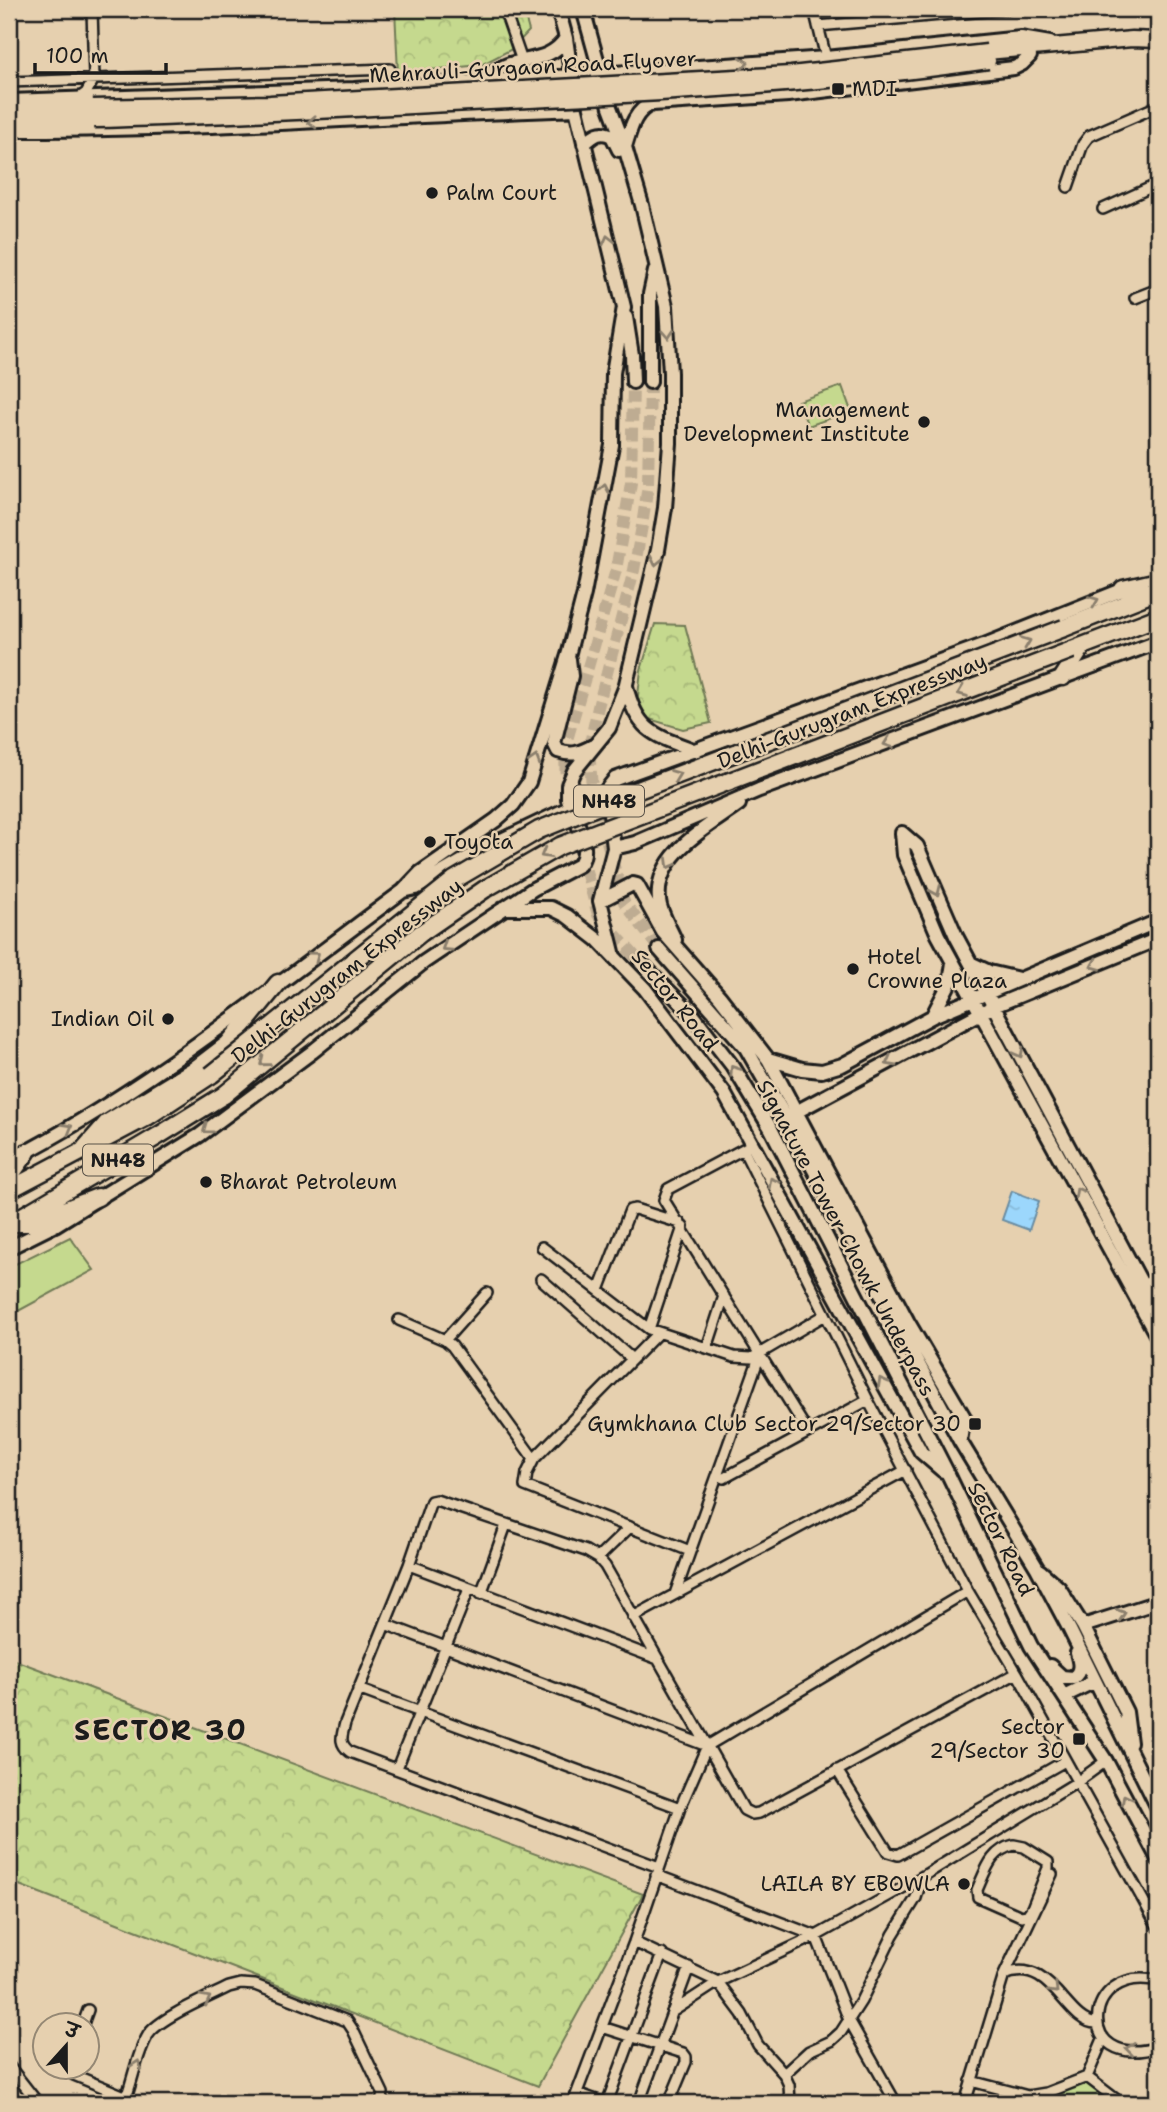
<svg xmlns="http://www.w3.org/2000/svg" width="1167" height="2112" viewBox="0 0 1167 2112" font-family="'Shantell Sans','Playpen Sans Deva',sans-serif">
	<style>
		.green { fill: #c5d98e; stroke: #707a55; stroke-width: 2 }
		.forest { fill: url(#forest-crowns); stroke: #707a55; stroke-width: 2 }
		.water { fill: url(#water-ripples); stroke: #698ca2; stroke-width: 2 }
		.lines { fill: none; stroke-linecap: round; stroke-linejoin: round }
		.secondary-tunnel { stroke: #beac92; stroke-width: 12; stroke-dasharray: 12 6; stroke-linecap: butt }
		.street-casing { stroke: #1c1c1c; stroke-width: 14 }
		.secondary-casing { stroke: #1c1c1c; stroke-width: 18 }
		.primary-casing { stroke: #1c1c1c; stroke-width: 19 }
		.highway-casing { stroke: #1c1c1c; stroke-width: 21 }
		.street { stroke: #e6d0af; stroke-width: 9 }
		.secondary { stroke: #e6d0af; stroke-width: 12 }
		.primary { stroke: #e6d0af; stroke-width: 14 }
		.highway { stroke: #e6d0af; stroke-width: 16 }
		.primary-bridge-casing { stroke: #1c1c1c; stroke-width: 19; stroke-linecap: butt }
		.highway-bridge-casing { stroke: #1c1c1c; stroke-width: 21; stroke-linecap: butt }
		.primary-bridge { stroke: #e6d0af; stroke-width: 14 }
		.highway-bridge { stroke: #e6d0af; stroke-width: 16 }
		.oneway { stroke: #8b7f6d }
		.poi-dot { fill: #1c1c1c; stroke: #e6d0af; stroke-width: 2.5 }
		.labels { text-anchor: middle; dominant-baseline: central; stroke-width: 5; stroke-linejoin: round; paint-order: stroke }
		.shield { fill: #e6d0af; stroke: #595248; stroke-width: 2 }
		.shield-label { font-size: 19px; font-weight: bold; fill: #1c1c1c }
		.street-label { font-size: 21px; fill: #1c1c1c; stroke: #e6d0af }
		.poi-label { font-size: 21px; fill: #1c1c1c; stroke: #e6d0af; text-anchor: start }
		.district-label { font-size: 28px; font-weight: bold; letter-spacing: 2px; fill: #1c1c1c; stroke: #e6d0af }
	</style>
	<defs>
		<pattern id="forest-crowns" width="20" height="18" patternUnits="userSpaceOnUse" patternTransform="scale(1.75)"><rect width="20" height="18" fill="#c5d98e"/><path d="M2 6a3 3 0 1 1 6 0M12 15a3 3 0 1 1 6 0" fill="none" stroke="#a9ba7a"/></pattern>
		<pattern id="water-ripples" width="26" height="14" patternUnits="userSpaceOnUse" patternTransform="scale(1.75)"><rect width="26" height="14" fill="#9cd7fc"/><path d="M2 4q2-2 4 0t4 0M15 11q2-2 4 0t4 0" fill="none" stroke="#86b8d7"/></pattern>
	</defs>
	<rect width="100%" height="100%" fill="#e6d0af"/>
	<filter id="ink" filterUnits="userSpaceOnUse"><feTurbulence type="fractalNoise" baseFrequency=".0143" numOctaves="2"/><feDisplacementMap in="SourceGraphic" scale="14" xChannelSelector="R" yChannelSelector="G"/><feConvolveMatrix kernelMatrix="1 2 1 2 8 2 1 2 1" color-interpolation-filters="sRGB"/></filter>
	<g filter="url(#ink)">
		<path class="green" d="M842 386 851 411 808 426 798 401Z
			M70 1237 94 1270 9 1316V1267Z
			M1087 2083 1113 2103 1019 2102Z"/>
		<path class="forest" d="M395 9H523L529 31 512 49 481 65 398 73Z
			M655 624 685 625 711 723 683 729 649 719 637 704 641 670Z
			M9 1658 643 1894 538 2086 9 1881Z"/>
		<path class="water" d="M1012 1191 1039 1201 1029 1230 1002 1220Z"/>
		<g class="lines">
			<path class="secondary-tunnel" d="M650 382 648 485 642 526 634 570 598 707 589 748 592 788 624 902 659 949
				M566 791 565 747 616 570 631 483 633 382
				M581 853 598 915 641 963"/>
			<defs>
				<path id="street" d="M504 9 522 61
					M814 9 826 58
					M818 26 1008 9
					M9 82 390 69
					M79 98 86 93 94 79 92 9
					M1068 187 1083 144 1089 136 1158 106
					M1103 209 1158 184
					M1135 298 1158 289
					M747 1147 668 1189 664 1200 808 1432
					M743 1149 868 1400 968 1591 1017 1673 1158 1927
					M542 1247 649 1329 734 1357 752 1358 825 1315
					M541 1279 632 1359
					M1142 1285 1158 1278
					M599 1290 630 1210 635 1209 680 1223
					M399 1320 445 1340 452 1346 534 1459
					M649 1329 683 1227
					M658 1333 534 1459 527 1473 525 1486 690 1551
					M445 1340 487 1293
					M707 1348 724 1296
					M724 1478 868 1400
					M598 1558 630 1527
					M409 1565 658 1659
					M481 1594 506 1525
					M675 1594 761 1352
					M633 1617 906 1470
					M385 1624 707 1746
					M358 1689 680 1808
					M397 1768 469 1589
					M837 1770 888 1852 898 1855 1065 1761
					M1014 1845 1024 1847 1048 1862V1868L1032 1908 1027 1915 1021 1916 978 1897 977 1890C986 1870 991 1850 1014 1845Z
					M659 1867 350 1752C338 1743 342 1736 345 1723L409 1565 431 1501 436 1500 586 1551 598 1558 605 1566 744 1810 752 1814 759 1813 1017 1673
					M656 1875 816 1936 849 2020 896 2103
					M634 1942 718 1982 742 2014 758 2045 784 2074
					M1004 1975C1051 1955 1066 2023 1096 2023
					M1158 1981C1082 1963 1073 2073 1158 2047
					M672 2012 718 1982 816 1936 915 1881 1077 1782 1106 1761
					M83 2024 88 2010
					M602 2027 683 2053 686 2057V2062L669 2103
					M9 2066 38 2103
					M68 2066 74 2075 127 2097
					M1087 2077 1103 2039
					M971 2081 1028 2096 1046 2093 1087 2077 1121 2103
					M577 2093 605 2103
					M9 2096 14 2103
					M124 2103C133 2082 136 2055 148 2035 159 2018 209 1997 229 1987L241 1984 255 1985 347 2021 353 2030 383 2093 381 2103
					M573 2103 634 1942 680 1808 707 1746 968 1591
					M607 2103 662 1954
					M639 2103 689 1967
					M790 2103 789 2085 784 2074 809 2051 831 2041 841 2032 861 2001 893 1935 916 1898 919 1888 915 1881
					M965 2103 1004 1975 1052 1874
					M1003 2103 1007 2091"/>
				<path id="secondary" d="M483 77C492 73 501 67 510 64 531 58 553 59 566 38
					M9 101 354 89 572 76 826 58 1021 38 1050 43
					M9 130C198 131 386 116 576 109
					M584 144C593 136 600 129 612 136L619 150
					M625 147C630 131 634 110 652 104L788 95 1014 68 1022 64 1030 56
					M626 317 632 355 633 382
					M650 382V294L655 271
					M569 659 571 676 554 743 558 751C572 756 580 753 593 746
					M626 686C637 732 654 735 696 751
					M571 807 568 799V785L574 771 609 728 625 688 658 550 665 508 670 443V373L666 306 642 205 625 147 610 107 583 9
					M902 833 904 855 938 935 1158 1338
					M902 833 917 846 956 936 1158 1314
					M614 848 635 843 759 790 1158 642
					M600 901 614 848 607 789 615 779 984 645 1132 586
					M600 901 633 884 637 885 663 932 720 997 768 1059 908 1322 964 1417 960 1441
					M600 901 613 952
					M503 908H551L567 916 598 940 645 989 724 1093 921 1452 943 1471
					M675 940C670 928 660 913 659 900 654 854 708 827 739 804
					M659 949 746 1048 786 1118 960 1441 1037 1568 1070 1630 1158 1808
					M641 963 693 1015 734 1068 771 1129 949 1476 1031 1646 1106 1761 1158 1859
					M972 964 989 972 1019 979
					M933 1015 950 982 953 963
					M768 1059 802 1069 822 1071 842 1065 933 1016 1158 921
					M796 1112 994 1006 1158 939
					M9 1161C151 1088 275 985 403 891L420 873 496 820 513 805 529 782 569 652 584 594 612 445 613 373 624 307 576 109 566 38 558 9
					M9 1248 55 1225 200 1135 312 1052 424 962 533 889 579 865C592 849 577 824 571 807L485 848 416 888 403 891
					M1040 1571 1059 1588 1083 1626 1126 1712 1130 1743
					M1083 1626 1158 1602
					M1050 1666 1062 1677 1073 1678C1082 1671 1080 1663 1077 1653
					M1064 1696 1095 1681"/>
				<path id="primary" d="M987 52 1132 39 1158 40
					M9 110 93 107
					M9 121 94 120"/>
				<path id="highway" d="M1123 589 1158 581
					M1064 628 1158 591
					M1072 650 1158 617
					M1063 677 1083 646
					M85 1148 107 1123 194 1070 228 1044 278 983
					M9 1177 27 1152
					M9 1190 147 1117 211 1075
					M14 1223H30L98 1197
					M9 1224 158 1136 224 1095"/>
			</defs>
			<use href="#street" class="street-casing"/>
			<use href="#secondary" class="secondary-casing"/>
			<use href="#primary" class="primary-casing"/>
			<use href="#highway" class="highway-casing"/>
			<use href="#street" class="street"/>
			<use href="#secondary" class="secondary"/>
			<use href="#primary" class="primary"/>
			<use href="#highway" class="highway"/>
			<defs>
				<path id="primary-bridge" d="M93 107 270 103 791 74 987 52
					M94 120C219 117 345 109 470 103 644 95 816 86 988 61"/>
				<path id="highway-bridge" d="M211 1075 454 880 539 830 633 792 1064 628
					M224 1095 421 933 485 889 560 846 1072 650"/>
			</defs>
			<use href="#primary-bridge" class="primary-bridge-casing"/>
			<use href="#highway-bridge" class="highway-bridge-casing"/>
			<use href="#primary-bridge" class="primary-bridge"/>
			<use href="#highway-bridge" class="highway-bridge"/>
		</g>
		<defs><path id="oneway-chevron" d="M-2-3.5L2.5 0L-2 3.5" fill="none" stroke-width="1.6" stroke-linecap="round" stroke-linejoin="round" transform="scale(1.75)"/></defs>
		<g class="oneway">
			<use href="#oneway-chevron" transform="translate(744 63) rotate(-4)"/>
			<use href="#oneway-chevron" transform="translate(312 122) rotate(177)"/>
			<use href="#oneway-chevron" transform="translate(608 240) rotate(-104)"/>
			<use href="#oneway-chevron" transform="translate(668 334) rotate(86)"/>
			<use href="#oneway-chevron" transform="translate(604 489) rotate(-79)"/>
			<use href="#oneway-chevron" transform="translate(656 561) rotate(102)"/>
			<use href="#oneway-chevron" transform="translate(1094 601) rotate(-22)"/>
			<use href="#oneway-chevron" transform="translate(1026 642) rotate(-21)"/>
			<use href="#oneway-chevron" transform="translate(962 692) rotate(159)"/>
			<use href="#oneway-chevron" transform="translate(888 743) rotate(160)"/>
			<use href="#oneway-chevron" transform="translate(535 760) rotate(-73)"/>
			<use href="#oneway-chevron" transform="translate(676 775) rotate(-21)"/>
			<use href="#oneway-chevron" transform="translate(545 854) rotate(150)"/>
			<use href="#oneway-chevron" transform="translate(670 864) rotate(120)"/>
			<use href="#oneway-chevron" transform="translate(936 891) rotate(66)"/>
			<use href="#oneway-chevron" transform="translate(446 947) rotate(146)"/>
			<use href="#oneway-chevron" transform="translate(315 956) rotate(-37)"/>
			<use href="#oneway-chevron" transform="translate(1095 965) rotate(158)"/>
			<use href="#oneway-chevron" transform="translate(1019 1053) rotate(62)"/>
			<use href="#oneway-chevron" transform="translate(264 1062) rotate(141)"/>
			<use href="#oneway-chevron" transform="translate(890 1062) rotate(152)"/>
			<use href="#oneway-chevron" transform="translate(734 1070) rotate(-124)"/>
			<use href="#oneway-chevron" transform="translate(68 1128) rotate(-30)"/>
			<use href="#oneway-chevron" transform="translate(207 1129) rotate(144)"/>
			<use href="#oneway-chevron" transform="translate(773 1182) rotate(-119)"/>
			<use href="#oneway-chevron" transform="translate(1079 1192) rotate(-118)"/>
			<use href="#oneway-chevron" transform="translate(882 1382) rotate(-119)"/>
			<use href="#oneway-chevron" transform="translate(1121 1614) rotate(-18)"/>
			<use href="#oneway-chevron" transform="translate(1126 1799) rotate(-118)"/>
			<use href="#oneway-chevron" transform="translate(1054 1989) rotate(45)"/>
			<use href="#oneway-chevron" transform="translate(206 1999) rotate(-28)"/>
			<use href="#oneway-chevron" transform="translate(1130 2049) rotate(-172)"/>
			<use href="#oneway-chevron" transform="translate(137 2065) rotate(-72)"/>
		</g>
	</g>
	<g class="poi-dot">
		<rect x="831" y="82" width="14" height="14" rx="3.5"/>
		<circle cx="432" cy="193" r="7"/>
		<circle cx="924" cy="422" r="7"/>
		<circle cx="430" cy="842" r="7"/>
		<circle cx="853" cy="969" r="7"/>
		<circle cx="168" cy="1019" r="7"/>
		<circle cx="206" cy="1182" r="7"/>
		<rect x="968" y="1417" width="14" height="14" rx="3.5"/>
		<rect x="1072" y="1732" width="14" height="14" rx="3.5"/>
		<circle cx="964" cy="1884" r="7"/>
	</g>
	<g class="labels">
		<g class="shield">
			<rect x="574" y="785.5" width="70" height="31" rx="5"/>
			<rect x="83" y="1144.5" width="70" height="31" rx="5"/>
		</g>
		<g class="shield-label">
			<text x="609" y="801">NH48</text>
			<text x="118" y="1160">NH48</text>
		</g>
		<g class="street-label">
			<text transform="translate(533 67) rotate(-3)">Mehrauli-Gurgaon Road Flyover</text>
			<text transform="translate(852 711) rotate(-21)">Delhi-Gurugram Expressway</text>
			<text transform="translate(347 971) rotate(-38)">Delhi-Gurugram Expressway</text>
			<text transform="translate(675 1000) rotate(51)">Sector Road</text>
			<text transform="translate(846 1238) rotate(62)">Signature Tower Chowk Underpass</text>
			<text transform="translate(1001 1539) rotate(64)">Sector Road</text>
		</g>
		<g class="poi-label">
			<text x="852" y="89">MDI</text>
			<text x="446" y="193">Palm Court</text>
			<text x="910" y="410" text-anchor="end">Management<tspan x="910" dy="24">Development Institute</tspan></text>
			<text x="444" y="842">Toyota</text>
			<text x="867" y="957">Hotel<tspan x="867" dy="24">Crowne Plaza</tspan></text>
			<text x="154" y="1019" text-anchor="end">Indian Oil</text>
			<text x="220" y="1182">Bharat Petroleum</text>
			<text x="961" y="1424" text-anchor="end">Gymkhana Club Sector 29/Sector 30</text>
			<text x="1065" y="1727" text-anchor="end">Sector<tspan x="1065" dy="24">29/Sector 30</tspan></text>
			<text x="950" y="1884" text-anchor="end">LAILA BY EBOWLA</text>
		</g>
		<g class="district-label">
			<text x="161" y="1730">SECTOR 30</text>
		</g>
	</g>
	<rect width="1167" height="2112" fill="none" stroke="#e6d0af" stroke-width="35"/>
	<rect x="18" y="18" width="1132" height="2077" fill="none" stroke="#1c1c1c" stroke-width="2.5" filter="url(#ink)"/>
	<g transform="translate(66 2046) rotate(21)"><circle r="33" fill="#e6d0af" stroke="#958874" stroke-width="2"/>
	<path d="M0-5L12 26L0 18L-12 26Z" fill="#1c1c1c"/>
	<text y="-10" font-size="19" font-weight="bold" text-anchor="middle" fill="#1c1c1c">उ</text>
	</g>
	<path d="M35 63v10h131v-10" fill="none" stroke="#1c1c1c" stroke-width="3.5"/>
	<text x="46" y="63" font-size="21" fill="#1c1c1c" stroke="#e6d0af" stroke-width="5" paint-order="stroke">100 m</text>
</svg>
